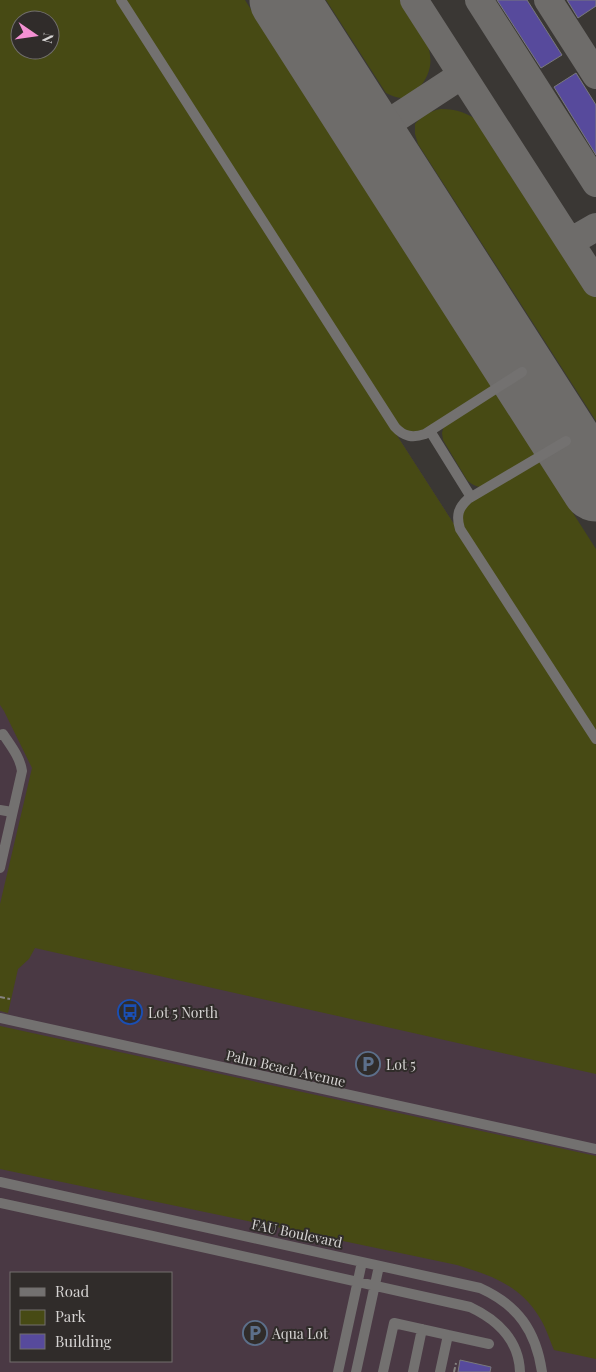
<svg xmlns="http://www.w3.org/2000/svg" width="596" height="1372" viewBox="0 0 596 1372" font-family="'Playfair Display',serif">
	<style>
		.education { fill: #4a3944; fill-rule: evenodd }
		.green { fill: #474a14; fill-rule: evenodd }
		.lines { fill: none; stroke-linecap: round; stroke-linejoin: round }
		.taxiway { stroke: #6e6c6a; stroke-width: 28 }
		.runway { stroke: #6e6c6a; stroke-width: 69 }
		.building { fill: #574a9c; stroke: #79797d }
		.path { stroke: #868381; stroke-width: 2; stroke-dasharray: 5 2.5; stroke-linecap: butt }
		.minor { stroke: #737170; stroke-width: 10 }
		.labels { text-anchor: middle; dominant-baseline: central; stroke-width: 4; stroke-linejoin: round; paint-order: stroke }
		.poi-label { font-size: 14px; fill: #d5d3d2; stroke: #302c2a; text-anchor: start }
		.street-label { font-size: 14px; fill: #d5d3d2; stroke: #302c2a }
	</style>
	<rect width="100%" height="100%" fill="#3a3734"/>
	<path class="education" d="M0 0H117L596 745V1372H0ZM20 20H50V50H20ZM11 1273H171V1361H11Z"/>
	<path class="green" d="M0 0H117L596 745V1074L35 948 29 959 18 969 8 1013 0 1011V904L32 768 4 711 0 705ZM20 20H50V50H20Z
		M121 0H245L596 549V739L457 517 485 488C477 487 472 485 467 480L443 440 442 433 445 421 425 434 404 435Z
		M326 0H402C420 29 447 59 417 90 406 101 398 99 386 93Z
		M441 109C457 109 468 113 481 123L576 264 596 296V421L418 144 415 134V124C423 115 430 111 441 109Z
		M0 1026 596 1156V1359L554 1350C549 1338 545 1325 538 1315 519 1285 490 1275 457 1265L0 1169Z"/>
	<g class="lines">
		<path class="taxiway" d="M414 0 596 283
			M479 0 596 183
			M548 0 596 75
			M370 135 462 75
			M570 242 596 227"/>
		<path class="runway" d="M284 0 596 487"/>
	</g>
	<path class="building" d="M497 0H527L562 55 541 68Z
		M567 0H596V6L578 18Z
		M576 73 596 105V155L554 87Z
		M460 1360 491 1367 490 1372H458Z"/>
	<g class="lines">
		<path class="path" d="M0 997 10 999
			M454 1372 456 1363"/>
		<path class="minor" d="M121 0 395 427C404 437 413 438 425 434L522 372
			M430 431 471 497
			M566 441 468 499C458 508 456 516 460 529L596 739
			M0 735 3 734C11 746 20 757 22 771L0 868
			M0 810 12 812
			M0 1018 596 1149
			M0 1182 480 1288C518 1305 536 1331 542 1372
			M0 1203 148 1235 470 1307C498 1320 519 1341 520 1372
			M338 1372 362 1262
			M356 1372 379 1266
			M383 1372 394 1323 448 1335
			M413 1372 422 1329
			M440 1372 448 1335 489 1344"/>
	</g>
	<defs>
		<symbol id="bus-ring" viewBox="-11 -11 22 22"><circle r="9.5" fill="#302c2a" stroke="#1a4fb4" stroke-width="1.5"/><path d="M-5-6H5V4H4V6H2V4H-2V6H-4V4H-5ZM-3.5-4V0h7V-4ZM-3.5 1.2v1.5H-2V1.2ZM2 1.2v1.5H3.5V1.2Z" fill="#1a4fb4"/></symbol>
		<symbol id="parking-ring" viewBox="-11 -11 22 22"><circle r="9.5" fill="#302c2a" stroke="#5c6f8a" stroke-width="1.5"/><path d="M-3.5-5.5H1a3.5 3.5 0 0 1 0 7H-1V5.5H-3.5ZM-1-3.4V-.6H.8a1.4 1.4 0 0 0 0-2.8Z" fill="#5c6f8a"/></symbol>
	</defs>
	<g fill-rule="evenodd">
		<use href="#bus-ring" x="116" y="998" width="28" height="28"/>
		<use href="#parking-ring" x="354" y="1050" width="28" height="28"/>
		<use href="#parking-ring" x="241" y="1319" width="28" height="28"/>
	</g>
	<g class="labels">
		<g class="poi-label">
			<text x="148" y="1012">Lot 5 North</text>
			<text x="386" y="1064">Lot 5</text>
			<text x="272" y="1333">Aqua Lot</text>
		</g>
		<g class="street-label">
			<text transform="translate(286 1068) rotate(13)">Palm Beach Avenue</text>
			<text transform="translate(297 1233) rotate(12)">FAU Boulevard</text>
		</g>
	</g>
	<rect x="10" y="1272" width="162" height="90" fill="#302c2a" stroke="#726f6d"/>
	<rect x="20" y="1288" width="25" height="8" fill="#737170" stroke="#726f6d"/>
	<text x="55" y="1297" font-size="15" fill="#d5d3d2">Road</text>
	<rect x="20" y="1310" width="25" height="15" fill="#474a14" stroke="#726f6d"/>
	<text x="55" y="1322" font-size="15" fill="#d5d3d2">Park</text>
	<rect x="20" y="1334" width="25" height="15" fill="#574a9c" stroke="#726f6d"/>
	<text x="55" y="1347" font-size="15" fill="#d5d3d2">Building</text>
	<g transform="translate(35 35) rotate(103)"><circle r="24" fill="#302c2a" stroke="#726f6d"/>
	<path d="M0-4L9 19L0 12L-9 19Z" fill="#f491d3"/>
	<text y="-8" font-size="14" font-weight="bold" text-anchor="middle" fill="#d5d3d2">N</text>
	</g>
</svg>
